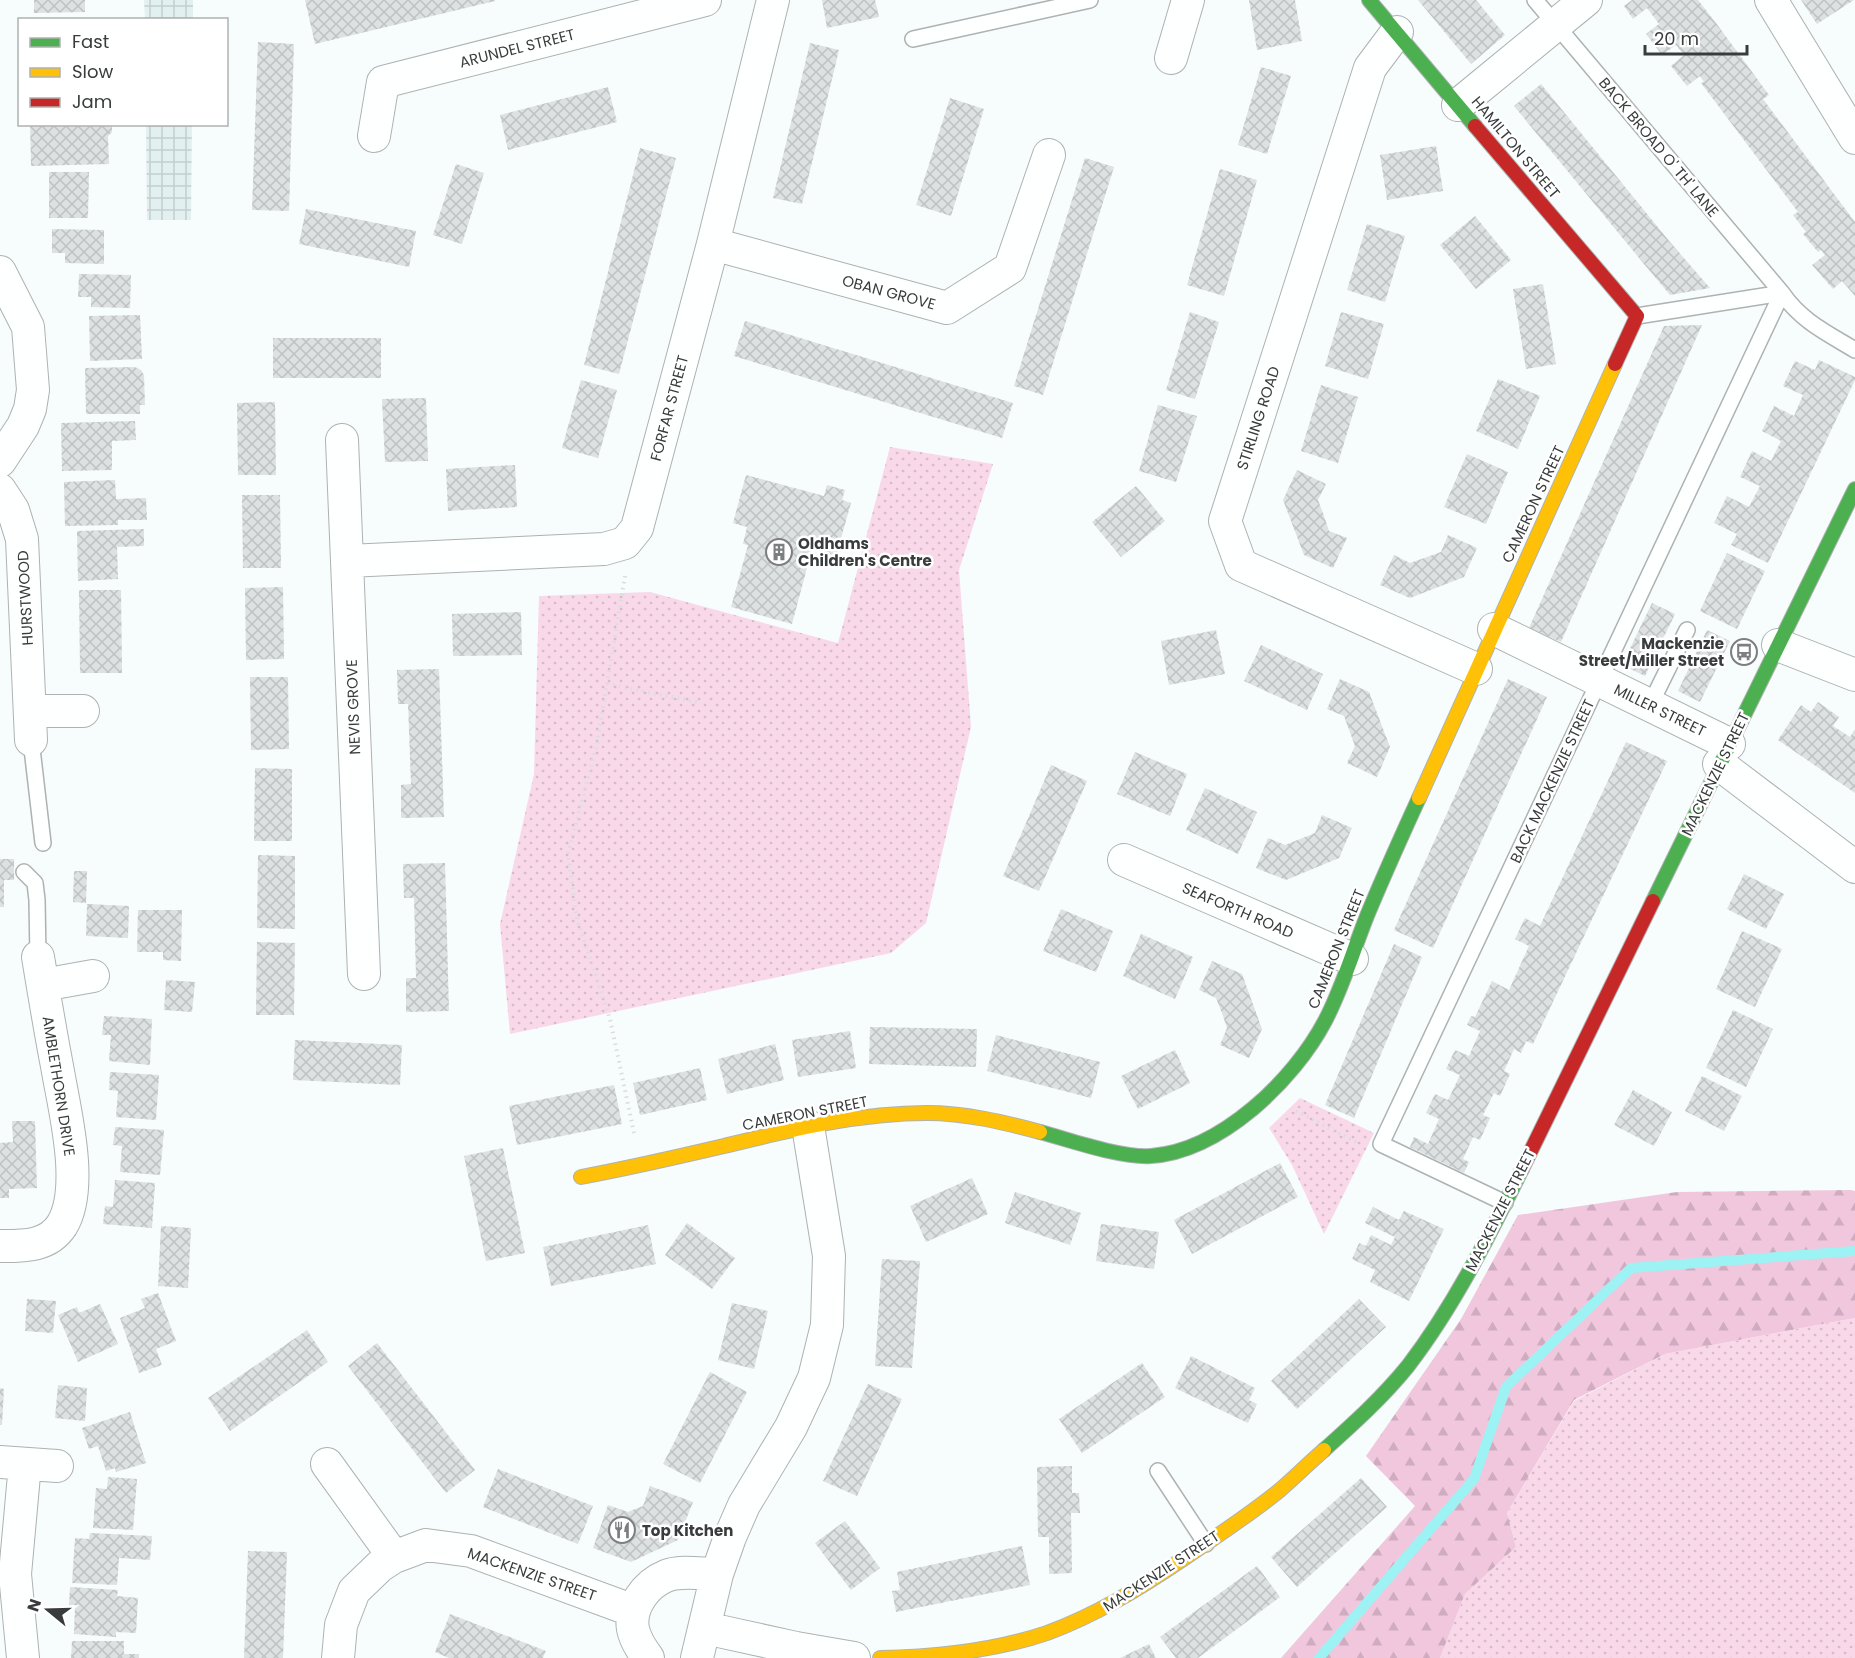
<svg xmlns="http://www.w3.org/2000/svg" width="1855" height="1658" viewBox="0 0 1855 1658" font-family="Poppins,sans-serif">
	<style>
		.industrial { fill: url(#industrial-grid) }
		.green { fill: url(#green-dots) }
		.forest { fill: url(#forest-firs) }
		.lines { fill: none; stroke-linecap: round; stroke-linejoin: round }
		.stream { stroke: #9df2f4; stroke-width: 10 }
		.building { fill: url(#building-cross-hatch) }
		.lane-casing { stroke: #aeb2b2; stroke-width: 18 }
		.street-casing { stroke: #aeb2b2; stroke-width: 34 }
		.fast-casing { stroke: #aeb2b2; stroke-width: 16 }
		.slow-casing { stroke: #aeb2b2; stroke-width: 16 }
		.jam-casing { stroke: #aeb2b2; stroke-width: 16 }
		.path { stroke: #dbdcdc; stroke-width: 4; stroke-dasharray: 1.5 4.5; stroke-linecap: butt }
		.lane { stroke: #feffff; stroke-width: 15 }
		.street { stroke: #feffff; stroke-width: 32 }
		.fast { stroke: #4caf50; stroke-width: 14 }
		.slow { stroke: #ffc107; stroke-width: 14 }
		.jam { stroke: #c62828; stroke-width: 14 }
		.labels { text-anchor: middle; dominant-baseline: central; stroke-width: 5; stroke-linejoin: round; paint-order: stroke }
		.street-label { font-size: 15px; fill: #393c3c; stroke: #fff }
		.poi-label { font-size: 15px; font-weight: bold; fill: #393c3c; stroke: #fff; text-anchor: start }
	</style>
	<defs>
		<pattern id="industrial-grid" width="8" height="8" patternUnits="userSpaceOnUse" patternTransform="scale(1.5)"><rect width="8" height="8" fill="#e3f0f0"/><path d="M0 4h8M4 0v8" fill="none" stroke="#c4cfcf"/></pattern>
		<pattern id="green-dots" width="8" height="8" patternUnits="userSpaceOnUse" patternTransform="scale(1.5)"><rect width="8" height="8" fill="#f9d9e9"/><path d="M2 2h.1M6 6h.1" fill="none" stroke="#d6bbc9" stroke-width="1.8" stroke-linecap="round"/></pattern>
		<pattern id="forest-firs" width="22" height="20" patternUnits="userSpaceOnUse" patternTransform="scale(1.5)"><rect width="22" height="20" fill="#f1c7de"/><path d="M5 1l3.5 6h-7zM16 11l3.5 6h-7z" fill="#cfacbf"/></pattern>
		<pattern id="building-cross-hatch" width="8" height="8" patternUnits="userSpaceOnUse" patternTransform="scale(1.5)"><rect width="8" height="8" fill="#dee1e1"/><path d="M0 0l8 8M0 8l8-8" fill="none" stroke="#bfc2c2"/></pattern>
	</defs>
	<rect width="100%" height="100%" fill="#f7fcfc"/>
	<path class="industrial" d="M144 0H193V19H145Z
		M146 125H192L191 220H147Z"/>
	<path class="green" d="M890 447 993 464 959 570 971 727 926 923 891 953 510 1034 500 924 534 774 539 596 650 592 838 643Z
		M1300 1098 1374 1133 1324 1234 1292 1165 1269 1128Z
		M1855 1318V1658H1440L1465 1594 1516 1547 1507 1513 1574 1401 1665 1354Z"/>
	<path class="forest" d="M1851 1190 1855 1191V1318L1665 1354 1574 1400 1507 1513 1516 1547 1465 1594 1440 1658H1281L1415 1506 1366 1456 1461 1319 1518 1215 1677 1192Z"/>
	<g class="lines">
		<path class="stream" d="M1319 1658 1474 1479 1506 1387 1631 1268 1855 1251"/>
	</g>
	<path class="building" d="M34 0H85V12L34 13Z
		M305 0H495V1L315 44Z
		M822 0H875L879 17 827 28Z
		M1249 0H1295L1302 41 1257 50Z
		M1418 0H1476L1505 35 1471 64Z
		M1632 0H1698L1716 23 1769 95 1763 99 1855 222V296L1842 281 1833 289 1812 265 1825 255 1821 250 1818 252 1803 234 1806 232 1793 215 1798 212 1701 83 1704 82 1700 76 1687 86 1671 66 1684 55 1676 45 1662 55 1646 34 1659 24 1647 8 1633 19 1624 6Z
		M1801 0H1854L1817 24Z
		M258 42 294 44 289 211 252 210Z
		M810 43 839 50 802 204 773 198Z
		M1261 67 1291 76 1267 154 1238 145Z
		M1541 84 1670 242 1710 288 1670 295 1644 264 1514 106Z
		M608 87 617 122 508 150 500 115Z
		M950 98 984 109 951 216 916 205Z
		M30 124H112V132L108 136 109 164 31 166Z
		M1436 146 1443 191 1387 200 1380 155Z
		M640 148 676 158 619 374 584 365Z
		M1085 158 1114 167 1043 395 1014 386Z
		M456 164 484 173 462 244 433 235Z
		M1220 169 1257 180 1224 296 1187 285Z
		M49 172H89L88 218H49Z
		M306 209 416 231 409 267 299 244Z
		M1475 216 1511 260 1476 289 1440 245Z
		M1367 224 1405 236 1385 302 1347 290Z
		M52 229 104 230V264L65 263V253H52Z
		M79 274 131 275 130 308 91 307V297H78Z
		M1543 284 1556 364 1526 369 1513 289Z
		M1190 312 1219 322 1195 399 1166 390Z
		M1341 312 1384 324 1368 379 1325 366Z
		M140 315 142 359 90 361 89 316Z
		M745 321 1013 403 1002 438 734 356Z
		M1702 325 1561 642 1529 628 1664 326Z
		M273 338H381V378H273Z
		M1819 360 1855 377V380L1768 563 1731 545 1737 534 1714 523 1727 496 1749 507 1760 486 1740 477 1752 451 1771 461 1781 441 1762 431 1774 406 1794 416 1803 395 1783 386 1795 361 1815 370Z
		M135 367 141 370 144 375 145 405H140V414H86L85 368Z
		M1498 379 1540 396 1518 449 1476 431Z
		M581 380 617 390 598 458 562 448Z
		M1321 385 1358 397 1338 463 1301 451Z
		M426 398 428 461 385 462 382 399Z
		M275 402 276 475H238L237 403Z
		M1158 405 1197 416 1176 482 1139 471Z
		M135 421 136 440 112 441V470L62 471 61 423Z
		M1467 454 1508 472 1486 524 1444 507Z
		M515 465 517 507 448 511 446 469Z
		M1297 470 1326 484 1318 500 1324 516 1329 531 1347 538 1333 568 1304 555 1283 500Z
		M746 475 824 496 827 485 845 490 842 500 851 503 836 556 812 549 792 624 731 607 748 545 743 544 747 527 733 523Z
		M115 480 116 499 146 498 147 520H118V525L65 526 64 482Z
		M1136 486 1165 521 1121 557 1092 522Z
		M242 495H280L281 568H243Z
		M144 529V546L117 547 118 579 78 581 77 531Z
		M1448 535 1477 548 1464 577 1410 598 1380 585 1394 555 1410 563 1441 552Z
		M1727 553 1765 571 1737 629 1700 611Z
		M283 587 284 659 246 660 245 588Z
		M79 590H121L122 673H80Z
		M1652 603 1675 614 1645 676 1622 665Z
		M521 612 522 655 453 656 452 614Z
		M1216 630 1225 674 1169 685 1161 641Z
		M1707 630 1730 641 1700 702 1678 691Z
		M1261 645 1323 674 1307 710 1244 681Z
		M439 669 444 817 401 818V785L411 784 408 704H398L397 670Z
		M250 677H288L289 749 251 750Z
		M1340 679 1369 692 1390 747 1377 777 1347 763 1355 746 1344 716 1327 709Z
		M1508 679 1547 697 1433 948 1394 930Z
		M1818 702 1839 717 1833 726 1850 737 1855 729V793L1778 740 1801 705 1811 712Z
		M1626 742 1667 761 1533 1044 1526 1041 1521 1053 1514 1049 1504 1071 1510 1074 1500 1096 1494 1093 1483 1115 1490 1118 1480 1140 1473 1137 1463 1159 1469 1162 1464 1173 1410 1147 1414 1137 1428 1144 1439 1119 1426 1113 1435 1094 1448 1100 1460 1075 1446 1069 1455 1050 1469 1056 1480 1031 1467 1025 1471 1016 1475 1017 1492 981 1509 990 1529 946 1515 939 1525 918 1540 926Z
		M1135 752 1187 774 1170 816 1117 794Z
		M1051 765 1087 781 1039 891 1003 876Z
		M255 768 292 769V841H254Z
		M1205 788 1257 812 1238 854 1186 830Z
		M1322 815 1352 828 1339 858 1286 880 1256 868 1268 838 1285 845 1315 833Z
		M258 855 295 856V929L257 928Z
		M0 859H14V880H4V907H0Z
		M445 863 449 1011 406 1012V978H416L414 898H404L403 864Z
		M74 871H87L86 903 73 902Z
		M1744 874 1784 894 1766 929 1727 909Z
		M87 904 129 906 128 938 86 936Z
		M1061 909 1113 931 1096 972 1043 951Z
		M138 910H182L181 961 163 960V952H137Z
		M1742 931 1782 949 1755 1007 1716 989Z
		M1141 934 1193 957 1175 999 1123 976Z
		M257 942 295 943 294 1015H256Z
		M1394 944 1422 957 1354 1118 1325 1105Z
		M1212 961 1242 974 1262 1029 1249 1058 1220 1045 1227 1028 1222 1013 1216 998 1199 990Z
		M166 980 195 982 192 1012 164 1010Z
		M1733 1010 1773 1029 1746 1087 1706 1068Z
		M104 1016 152 1019 150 1065 109 1061 111 1035H102Z
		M870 1027 977 1029 976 1067 869 1064Z
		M850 1031 856 1068 798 1077 792 1040Z
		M996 1035 1100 1062 1091 1098 987 1071Z
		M295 1040 402 1045 400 1085 293 1080Z
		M775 1044 784 1080 727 1094 718 1059Z
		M1175 1050 1190 1083 1138 1109 1121 1076Z
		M700 1068 707 1100 640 1115 633 1083Z
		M110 1072 159 1075 156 1120 116 1117 118 1091 109 1090Z
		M1702 1076 1742 1096 1724 1131 1685 1111Z
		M614 1085 622 1124 517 1145 509 1106Z
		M1633 1090 1672 1112 1654 1146 1614 1125Z
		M12 1121H35L37 1188 9 1189V1198H0V1143L13 1142Z
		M115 1127 164 1130 160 1175 120 1172 122 1146 113 1145Z
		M503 1148 525 1253 486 1261 464 1156Z
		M1280 1163 1298 1197 1192 1254 1174 1220Z
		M972 1178 988 1214 926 1242 910 1206Z
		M115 1180 155 1183 152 1228 103 1224 105 1206 113 1207Z
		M1015 1192 1081 1213 1070 1245 1005 1223Z
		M1373 1207 1399 1220 1404 1211 1444 1229 1409 1301 1370 1282 1375 1270 1352 1259 1359 1243 1366 1246 1371 1235 1391 1245 1395 1237 1365 1223Z
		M687 1223 735 1258 712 1289 665 1255Z
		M1101 1224 1159 1232 1154 1269 1096 1261Z
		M648 1225 656 1264 551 1286 543 1247Z
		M161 1226 191 1228 188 1288 158 1286Z
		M882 1259 920 1261 912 1368 875 1366Z
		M158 1293 176 1341 156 1349 162 1365 139 1373 120 1318 145 1308 141 1299Z
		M27 1299 56 1301 53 1333 25 1331Z
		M1359 1299 1386 1327 1297 1409 1271 1381Z
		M732 1303 768 1311 754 1369 718 1360Z
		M100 1304 118 1344 78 1362 58 1315 77 1307 79 1313Z
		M307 1330 328 1362 230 1431 208 1398Z
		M377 1343 475 1470 446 1493 348 1366Z
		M1191 1356 1255 1388 1249 1400 1257 1404 1248 1423 1175 1388Z
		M1142 1363 1165 1397 1082 1453 1059 1419Z
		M710 1372 747 1392 700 1483 663 1464Z
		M868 1384 902 1399 857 1496 823 1481Z
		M58 1385 87 1388 85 1421 55 1418Z
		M0 1388 4 1389 2 1425H0Z
		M130 1412 146 1463 116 1472 115 1468 106 1471 98 1446 89 1449 82 1428Z
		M1072 1466V1493H1079L1080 1513H1071L1072 1573 1049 1574V1537H1038L1037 1467Z
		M498 1469 593 1506 578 1544 483 1507Z
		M108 1477 137 1479 133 1530 93 1528 96 1488 107 1489Z
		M1361 1478 1387 1507 1297 1587 1271 1557Z
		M650 1486 693 1502 678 1540 631 1562 593 1548 608 1505 628 1512 635 1509 643 1506Z
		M845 1521 880 1568 851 1590 815 1543Z
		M90 1533 152 1536 150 1560 119 1558 117 1585 72 1583 75 1538 89 1539Z
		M1022 1546 1030 1585 896 1612 892 1591 900 1590 897 1572Z
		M248 1551 287 1552 283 1658H244Z
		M1257 1566 1280 1597 1198 1658H1176L1160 1637Z
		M70 1587 118 1590 117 1596 138 1598 136 1633 116 1632V1637L74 1634 75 1605H69Z
		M450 1614 546 1651 543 1658H449L435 1652Z
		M72 1641H124V1654H139V1658H71Z
		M1149 1644 1156 1658H1120Z"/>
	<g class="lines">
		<defs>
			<path id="lane" d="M913 39 1090 0
				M1637 316 1782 293C1801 321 1827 333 1855 350
				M1650 705 1687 630
				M31 740 43 843
				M24 872 35 883 37 900 38 957
				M1505 1203 1381 1144 1782 293 1535 0
				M1158 1471 1206 1544"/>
			<path id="street" d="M1771 0 1855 138
				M1397 32 1370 68 1225 521 1241 565 1476 669
				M1171 58 1188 0
				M1458 105 1586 0
				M374 136 383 82 705 0
				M713 244 947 308 1010 268 1049 155
				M0 272 28 327 33 390 30 409 23 426 0 461
				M342 440 364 974
				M0 490 13 510 22 539 31 740
				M348 561 604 549 625 543 637 528 713 244 773 0
				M1494 629 1729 744
				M1778 645 1855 675
				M31 711H83
				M1719 764 1855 867
				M1124 860 1352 959
				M43 985 93 976
				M0 1246C23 1246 48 1247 62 1225 85 1187 64 1108 57 1066 50 1030 44 993 38 957
				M0 1462 57 1466
				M327 1464 394 1557
				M705 1628 796 1648 854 1658
				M23 1658 15 1574 25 1464
				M338 1658 341 1625 354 1591 380 1566 394 1557 426 1545 471 1551 634 1611
				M648 1658C642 1650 635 1639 633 1629 629 1607 646 1584 666 1576 680 1570 702 1574 717 1574
				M697 1658 717 1574 730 1537 744 1505 791 1427 814 1378 827 1325 829 1256 808 1126"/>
			<path id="fast" d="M1369 0 1475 126
				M1653 901 1855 489
				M1040 1132C1070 1140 1120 1158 1151 1156 1221 1151 1294 1080 1325 1021 1344 985 1354 947 1369 911 1385 873 1402 835 1419 798
				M1324 1450C1353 1424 1383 1397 1408 1366 1454 1306 1489 1236 1522 1169"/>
			<path id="slow" d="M1419 798 1615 364
				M581 1177C629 1168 677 1157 724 1146 790 1130 858 1113 927 1113 965 1113 1003 1122 1040 1132
				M880 1658C936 1657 994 1651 1047 1633 1096 1615 1140 1588 1183 1559 1216 1537 1249 1515 1280 1490 1295 1477 1309 1463 1324 1450"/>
			<path id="jam" d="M1475 126 1637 316 1615 364
				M1522 1169 1653 901"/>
		</defs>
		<use href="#lane" class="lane-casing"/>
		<use href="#street" class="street-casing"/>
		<use href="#fast" class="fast-casing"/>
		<use href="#slow" class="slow-casing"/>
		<use href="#jam" class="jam-casing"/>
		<path class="path" d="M625 576 597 743 568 854 577 919 610 1019 634 1133
			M607 684 697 702
			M1296 1111 1356 1142"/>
		<use href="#lane" class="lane"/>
		<use href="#street" class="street"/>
		<use href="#fast" class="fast"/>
		<use href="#slow" class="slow"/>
		<use href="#jam" class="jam"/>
	</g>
	<defs>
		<symbol id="building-ring" viewBox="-11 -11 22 22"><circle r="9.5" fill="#fff" stroke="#7c7f7f" stroke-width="1.5"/><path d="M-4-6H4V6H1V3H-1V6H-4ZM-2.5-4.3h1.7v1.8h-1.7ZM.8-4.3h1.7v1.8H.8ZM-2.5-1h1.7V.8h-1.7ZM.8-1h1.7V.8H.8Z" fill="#7c7f7f"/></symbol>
		<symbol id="bus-ring" viewBox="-11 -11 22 22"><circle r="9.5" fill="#fff" stroke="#7c7f7f" stroke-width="1.5"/><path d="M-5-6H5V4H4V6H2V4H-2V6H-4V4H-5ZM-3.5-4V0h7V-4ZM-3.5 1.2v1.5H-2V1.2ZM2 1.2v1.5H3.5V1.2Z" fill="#7c7f7f"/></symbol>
		<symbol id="restaurant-ring" viewBox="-11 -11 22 22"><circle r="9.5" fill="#fff" stroke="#7c7f7f" stroke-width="1.5"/><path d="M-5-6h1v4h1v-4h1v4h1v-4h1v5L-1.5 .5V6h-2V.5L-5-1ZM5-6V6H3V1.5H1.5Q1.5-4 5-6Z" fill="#7c7f7f"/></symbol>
	</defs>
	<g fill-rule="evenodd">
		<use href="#building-ring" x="764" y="537" width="30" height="30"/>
		<use href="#bus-ring" x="1729" y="637" width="30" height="30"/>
		<use href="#restaurant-ring" x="607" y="1515" width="30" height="30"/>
	</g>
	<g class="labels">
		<g class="street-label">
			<text transform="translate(517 48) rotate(-14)">ARUNDEL STREET</text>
			<text transform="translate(1516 147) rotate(50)">HAMILTON STREET</text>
			<text transform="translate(1659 147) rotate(50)">BACK BROAD O' TH' LANE</text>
			<text transform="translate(889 292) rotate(15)">OBAN GROVE</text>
			<text transform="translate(669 408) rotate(-75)">FORFAR STREET</text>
			<text transform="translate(1258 418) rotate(-72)">STIRLING ROAD</text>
			<text transform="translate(1533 504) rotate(-65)">CAMERON STREET</text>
			<text transform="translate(25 598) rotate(-93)">HURSTWOOD</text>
			<text transform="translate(353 707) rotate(-92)">NEVIS GROVE</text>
			<text transform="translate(1660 710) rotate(26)">MILLER STREET</text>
			<text transform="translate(1715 774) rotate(-64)">MACKENZIE STREET</text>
			<text transform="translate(1552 781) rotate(-65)">BACK MACKENZIE STREET</text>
			<text transform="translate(1238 910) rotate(23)">SEAFORTH ROAD</text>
			<text transform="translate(1336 949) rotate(-68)">CAMERON STREET</text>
			<text transform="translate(59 1086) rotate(81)">AMBLETHORN DRIVE</text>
			<text transform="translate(805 1113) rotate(-11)">CAMERON STREET</text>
			<text transform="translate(1500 1210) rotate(-63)">MACKENZIE STREET</text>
			<text transform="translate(1161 1571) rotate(-33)">MACKENZIE STREET</text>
			<text transform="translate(532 1574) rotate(19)">MACKENZIE STREET</text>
		</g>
		<g class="poi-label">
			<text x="798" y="543">Oldhams<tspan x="798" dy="17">Children's Centre</tspan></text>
			<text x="1724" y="643" text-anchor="end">Mackenzie<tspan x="1724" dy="17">Street/Miller Street</tspan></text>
			<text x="642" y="1530">Top Kitchen</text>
		</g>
	</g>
	<rect x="18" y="18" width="210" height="108" fill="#ffffff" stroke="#b0b1b1" stroke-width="1.5"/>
	<rect x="30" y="38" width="30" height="9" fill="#4caf50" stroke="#b0b1b1" stroke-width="1.5"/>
	<text x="72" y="48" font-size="18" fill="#393c3c">Fast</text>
	<rect x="30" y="68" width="30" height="9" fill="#ffc107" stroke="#b0b1b1" stroke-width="1.5"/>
	<text x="72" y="78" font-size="18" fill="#393c3c">Slow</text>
	<rect x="30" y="98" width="30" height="9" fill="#c62828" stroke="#b0b1b1" stroke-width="1.5"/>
	<text x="72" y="108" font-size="18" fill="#393c3c">Jam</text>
	<g transform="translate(48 1610) rotate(289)" stroke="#ffffff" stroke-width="4.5" paint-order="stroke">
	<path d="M0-4.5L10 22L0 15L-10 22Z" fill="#393c3c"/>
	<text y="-9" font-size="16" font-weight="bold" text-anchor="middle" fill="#393c3c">N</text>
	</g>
	<path d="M1645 45v9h102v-9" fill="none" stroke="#393c3c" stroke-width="3"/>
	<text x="1654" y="45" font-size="18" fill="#393c3c" stroke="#ffffff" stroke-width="4.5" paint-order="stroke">20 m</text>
</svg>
